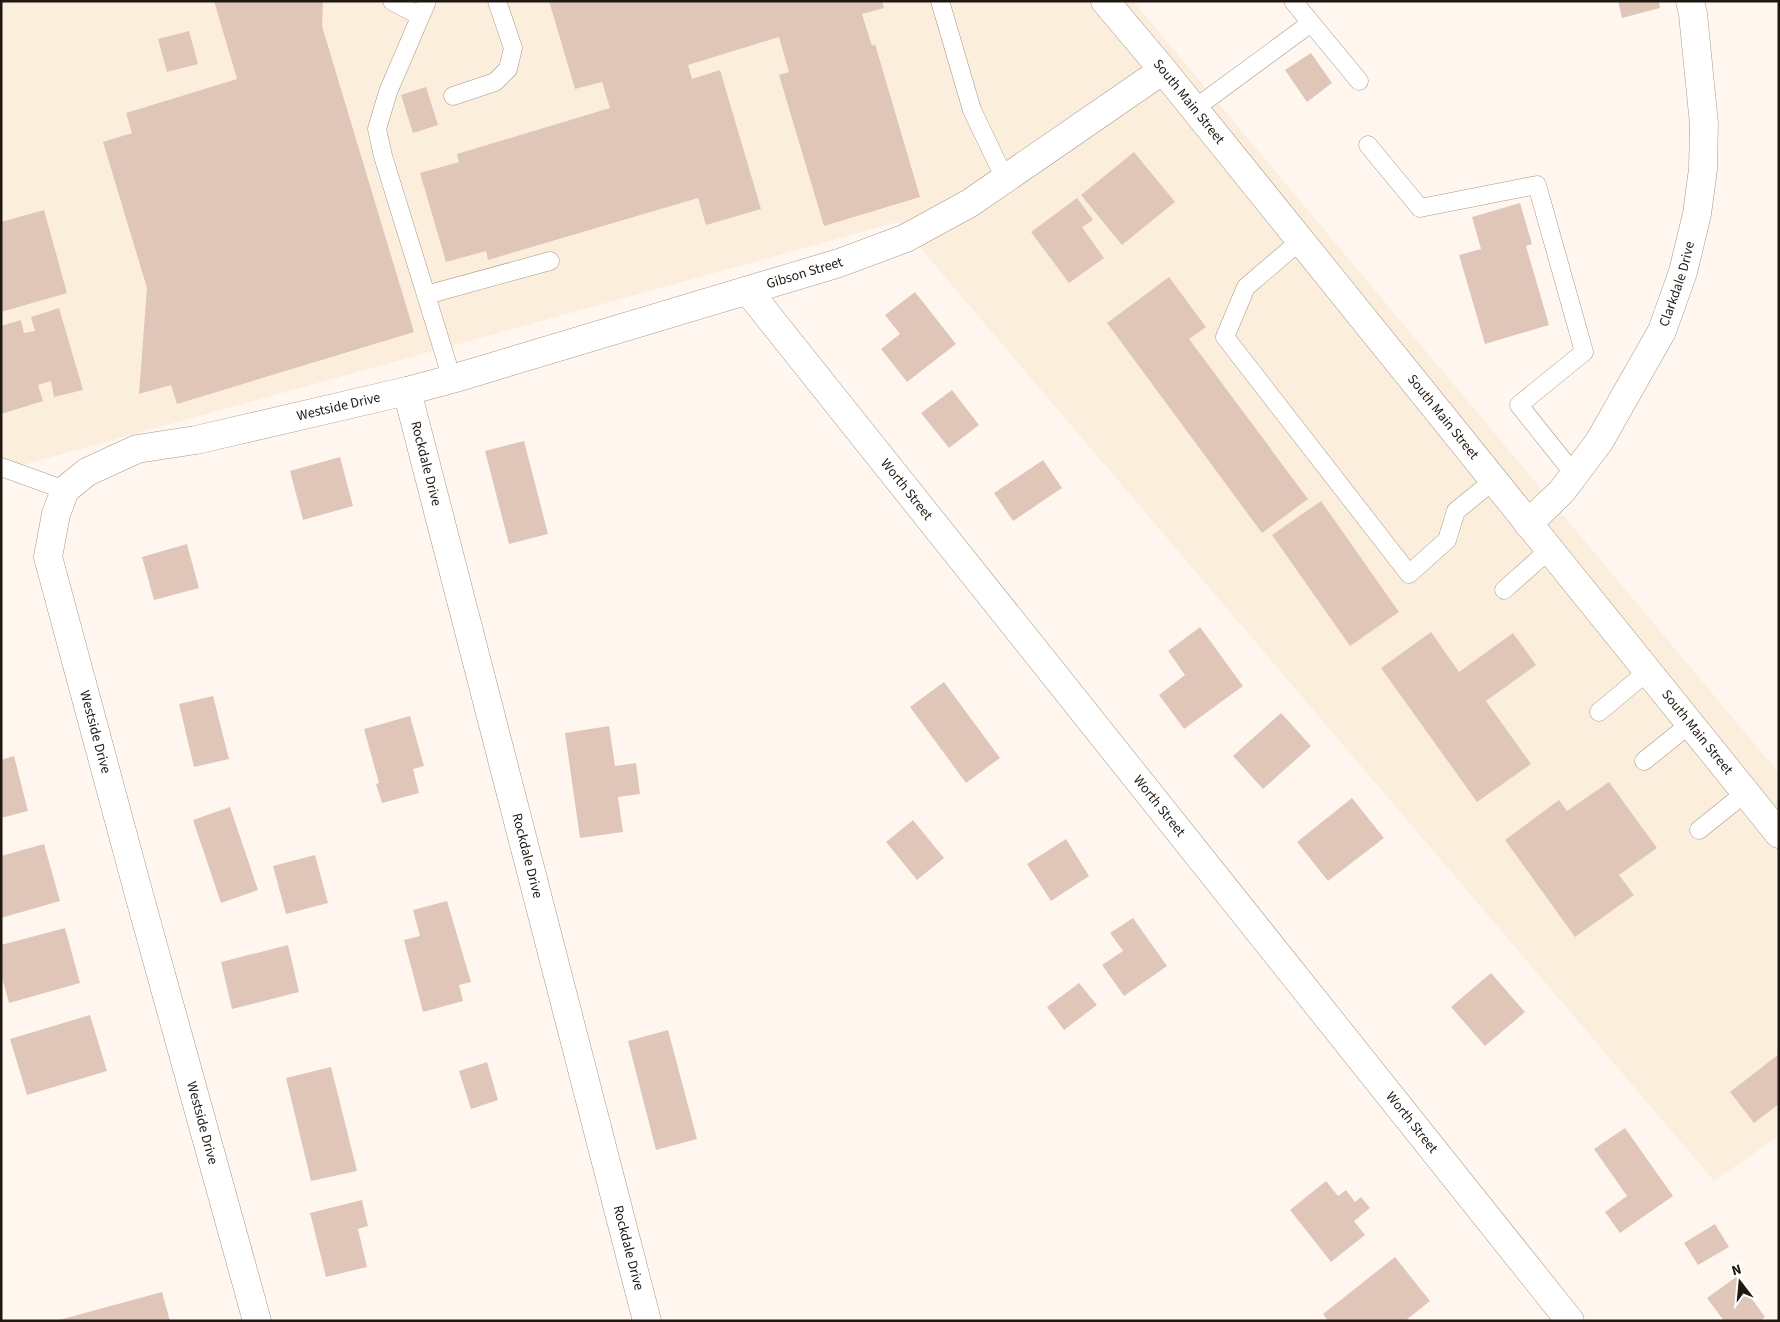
<svg xmlns="http://www.w3.org/2000/svg" width="1780" height="1322" viewBox="0 0 1780 1322" font-family="'Source Sans 3',sans-serif">
	<style>
		.built { fill: #fceedd }
		.building { fill: #e0c6b9 }
		.lines { fill: none; stroke-linecap: round; stroke-linejoin: round }
		.service-casing { stroke: #a89783; stroke-width: 19 }
		.minor-casing { stroke: #a89783; stroke-width: 29 }
		.secondary-casing { stroke: #a89783; stroke-width: 29 }
		.service { stroke: #fff; stroke-width: 18 }
		.minor { stroke: #fff; stroke-width: 28 }
		.secondary { stroke: #fff; stroke-width: 28 }
		.labels { text-anchor: middle; dominant-baseline: central; stroke-width: 4.5; stroke-linejoin: round; paint-order: stroke }
		.street-label { font-size: 14px; fill: #1e1810; stroke: #fff }
	</style>
	<rect width="100%" height="100%" fill="#fff7ef"/>
	<path class="built" d="M1 1H1133L1779 773V1136L1714 1181 898 222 1 471Z"/>
	<path class="building" d="M214 1H323L322 26 414 332 177 404 171 385 139 394 147 288 103 142 132 133 126 113 237 79Z
		M549 1H882L884 8 862 14 872 46 875 44 920 197 824 226 779 75 789 72 779 37 688 65 692 79 720 70 761 209 706 225 698 198 488 260 486 251 446 262 420 173 459 162 457 154 610 108 602 82 575 89Z
		M1618 1H1659L1660 8 1622 18Z
		M189 31 198 64 167 72 158 39Z
		M1311 53 1332 83 1307 102 1285 70Z
		M426 87 438 125 413 133 401 95Z
		M1134 152 1175 202 1122 245 1081 195Z
		M1077 198 1093 220 1082 227 1104 258 1069 283 1031 232Z
		M1520 203 1532 244 1526 246 1549 325 1485 344 1459 255 1481 249 1472 217Z
		M44 210 67 293 1 312V222Z
		M1169 277 1206 327 1189 339 1308 499 1262 533 1107 323Z
		M915 292 956 344 907 382 881 349 900 334 885 315Z
		M59 308 83 390 54 397 51 381 38 385 43 401 1 414V326L21 320 24 333 35 331 31 317Z
		M952 390 979 425 949 448 921 413Z
		M524 441 548 534 509 544 485 451Z
		M340 457 353 506 303 520 290 471Z
		M1043 460 1062 488 1013 521 994 493Z
		M1321 501 1399 612 1350 646 1272 535Z
		M187 544 199 588 154 600 142 557Z
		M1200 627 1243 686 1184 729 1159 695 1185 675 1168 651Z
		M1431 632 1459 672 1513 633 1536 665 1486 701 1531 764 1477 802 1381 668Z
		M944 682 1000 758 966 783 910 707Z
		M213 696 229 759 194 767 179 704Z
		M1281 713 1311 746 1263 789 1233 756Z
		M410 716 424 766 413 769 419 793 382 803 376 784 379 783 364 729Z
		M609 726 615 766 636 763 640 794 618 797 623 832 580 838 565 733Z
		M14 756 28 811 1 818V760Z
		M1609 782 1657 848 1619 875 1634 895 1575 937 1505 840 1559 800 1567 811Z
		M1352 798 1384 838 1328 881 1297 842Z
		M230 807 258 890 221 903 193 820Z
		M913 820 944 858 917 880 886 842Z
		M1066 839 1089 876 1051 901 1027 864Z
		M44 844 60 901 1 918V856Z
		M315 855 328 903 286 914 273 866Z
		M447 901 471 982 459 985 463 1001 423 1012 404 940 420 936 413 910Z
		M1133 918 1167 966 1124 996 1102 965 1123 951 1110 933Z
		M65 928 80 983 9 1003 1 974V945Z
		M288 945 299 992 232 1009 221 962Z
		M1491 973 1525 1012 1485 1046 1451 1007Z
		M1079 983 1097 1005 1064 1030 1047 1007Z
		M90 1015 107 1071 27 1095 10 1039Z
		M668 1030 697 1139 656 1150 628 1041Z
		M1779 1054V1104L1754 1123 1730 1092Z
		M487 1062 498 1100 471 1109 459 1071Z
		M331 1067 357 1171 311 1181 286 1078Z
		M1625 1128 1673 1196 1620 1233 1605 1212 1627 1196 1594 1149Z
		M1326 1181 1338 1196 1346 1190 1355 1202 1361 1197 1370 1208 1354 1221 1365 1235 1331 1262 1290 1210Z
		M362 1200 368 1226 358 1229 367 1267 326 1277 310 1213Z
		M1715 1224 1729 1247 1698 1265 1684 1243Z
		M1395 1257 1430 1301 1405 1321H1328L1323 1314Z
		M1736 1277 1765 1317 1760 1321H1724L1707 1298Z
		M162 1292 170 1321H59V1320Z"/>
	<g class="lines">
		<defs>
			<path id="service" d="M392 1 420 16
				M427 1 388 92 377 129 383 156 452 379
				M940 1 972 110 1005 179
				M1293 1 1359 81
				M453 96 495 82 508 69 513 48 497 1
				M1194 109 1311 23
				M1368 145 1420 208 1537 185 1584 352 1519 405 1574 474
				M1300 241 1246 287 1225 337 1409 574 1447 540 1456 511 1493 481
				M426 295 550 261
				M1 467 65 490
				M1504 590 1549 550
				M1599 712 1647 672
				M1644 761 1690 724
				M1699 830 1745 793"/>
			<g id="minor">
				<path id="s1" d="M748 291 1570 1321"/>
				<path id="s2" d="M407 391 647 1321"/>
				<path id="s3" d="M1528 524 1562 491 1599 442 1662 331 1683 272 1697 214 1703 169 1704 124 1693 14 1690 1"/>
				<path id="s4" d="M257 1321 141 902 48 557 56 514 65 490 87 472 137 449 196 440 407 391 452 379 839 263 906 238 970 203 1163 70"/>
			</g>
			<g id="secondary">
				<path id="s5" d="M1105 1 1163 70 1779 834"/>
			</g>
		</defs>
		<use href="#service" class="service-casing"/>
		<use href="#minor" class="minor-casing"/>
		<use href="#secondary" class="secondary-casing"/>
		<use href="#service" class="service"/>
		<use href="#minor" class="minor"/>
		<use href="#secondary" class="secondary"/>
	</g>
	<g class="labels">
		<g class="street-label">
			<text stroke="none"><textPath href="#s5" startOffset="131">South Main Street</textPath></text>
			<text stroke="none"><textPath href="#s4" startOffset="1636">Gibson Street</textPath></text>
			<text stroke="none"><textPath href="#s3" startOffset="286">Clarkdale Drive</textPath></text>
			<text stroke="none"><textPath href="#s4" startOffset="1151">Westside Drive</textPath></text>
			<text stroke="none"><textPath href="#s5" startOffset="536">South Main Street</textPath></text>
			<text stroke="none"><textPath href="#s2" startOffset="75">Rockdale Drive</textPath></text>
			<text stroke="none"><textPath href="#s1" startOffset="254">Worth Street</textPath></text>
			<text transform="translate(95 732) rotate(75)">Westside Drive</text>
			<text stroke="none"><textPath href="#s5" startOffset="941">South Main Street</textPath></text>
			<text stroke="none"><textPath href="#s1" startOffset="659">Worth Street</textPath></text>
			<text stroke="none"><textPath href="#s2" startOffset="480">Rockdale Drive</textPath></text>
			<text stroke="none"><textPath href="#s1" startOffset="1064">Worth Street</textPath></text>
			<text transform="translate(202 1123) rotate(75)">Westside Drive</text>
			<text stroke="none"><textPath href="#s2" startOffset="885">Rockdale Drive</textPath></text>
		</g>
	</g>
	<rect width="1780" height="1322" fill="none" stroke="#1e1810" stroke-width="5"/>
	<g transform="translate(1740 1282) rotate(344)" stroke="#ffffff" stroke-width="4" paint-order="stroke">
	<path d="M0-4L9 19L0 12L-9 19Z" fill="#1e1810"/>
	<text y="-8" font-size="14" font-weight="bold" text-anchor="middle" fill="#1e1810">N</text>
	</g>
</svg>
